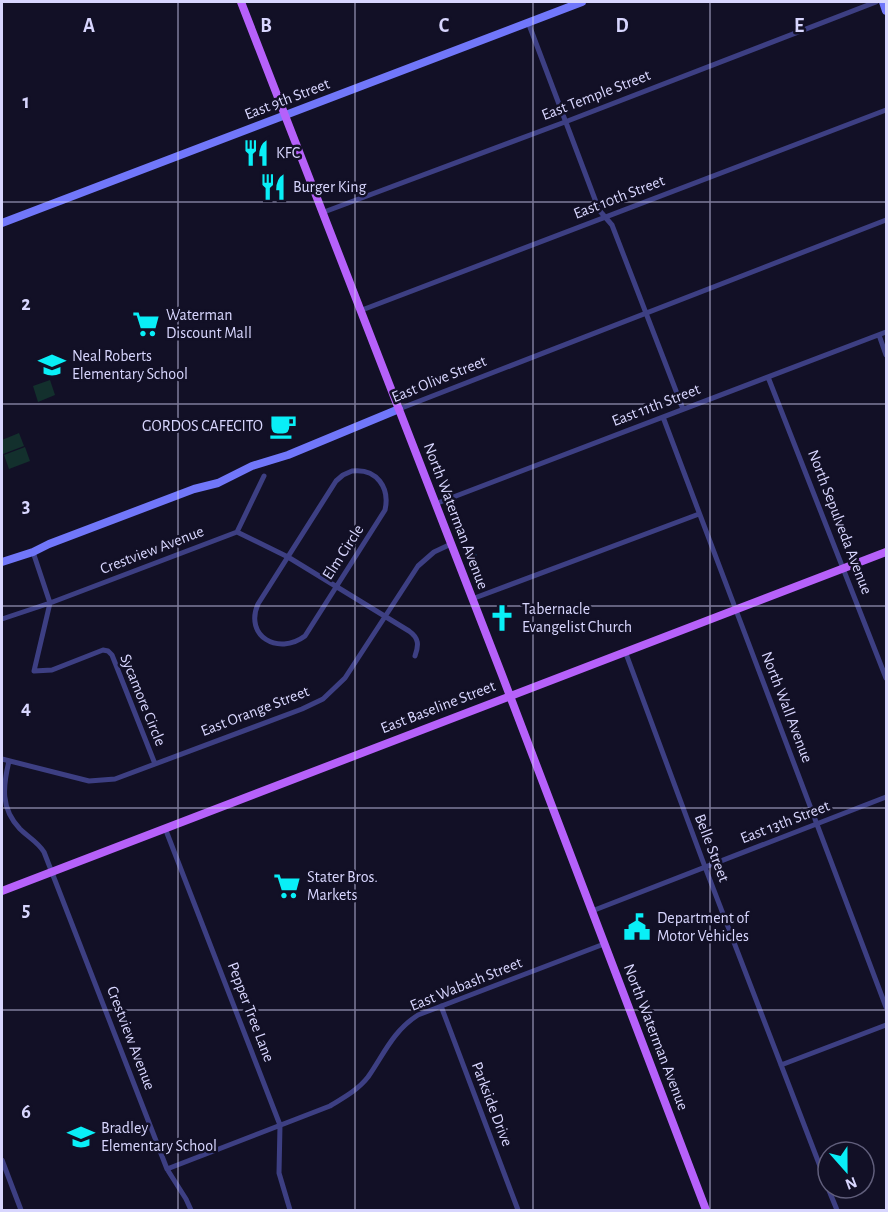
<svg xmlns="http://www.w3.org/2000/svg" width="888" height="1212" viewBox="0 0 888 1212" font-family="'Alegreya Sans',sans-serif">
	<style>
		.green { fill: #13302d }
		.lines { fill: none; stroke-linecap: round; stroke-linejoin: round }
		.stream { stroke: #102a4a; stroke-width: 2 }
		.street { stroke: #3d3f83; stroke-width: 5 }
		.secondary { stroke: #7177fa; stroke-width: 8 }
		.primary { stroke: #b661fa; stroke-width: 8 }
		.grid { fill: none; stroke: #d8d6fe; stroke-width: 1.5; stroke-opacity: 0.55 }
		.labels { text-anchor: middle; dominant-baseline: central; stroke-width: 5; stroke-linejoin: round; paint-order: stroke }
		.street-label { font-size: 16px; fill: #d8d6fe; stroke: #121026 }
		.poi-label { font-size: 16px; fill: #d8d6fe; stroke: #121026; text-anchor: start }
		.grid-label { font-size: 20px; text-anchor: middle; font-weight: bold; fill: #d8d6fe; stroke: #121026; stroke-width: 5; stroke-linejoin: round; paint-order: stroke }
	</style>
	<rect width="100%" height="100%" fill="#121026"/>
	<path class="green" d="M50 380 55 395 38 402 33 386Z
		M19 433 24 446 3 454 2 440Z
		M25 447 30 461 9 469 4 455Z"/>
	<g class="lines">
		<path class="stream" d="M473 553 476 555"/>
		<path class="street" d="M528 22 599 210 612 225 683 409
			M324 212 565 122 876 2
			M362 310 886 110
			M879 335 886 355
			M768 377 886 678
			M399 409 886 220
			M663 417 886 1007
			M352 471C377 468 390 488 385 510L305 636C278 656 244 636 258 604L336 481 343 475Z
			M435 504 886 332
			M237 532 288 557 409 631C419 638 419 645 415 656
			M33 552 50 603 34 671 52 670 103 650 108 651 112 655 155 764
			M472 599 699 514
			M2 619 50 603 237 532 264 476
			M625 651 705 867 828 1187
			M2 759 89 781 115 779 302 709 323 699 345 678 418 566 434 552 451 544
			M9 761C3 786 0 808 20 829 28 837 38 842 44 852L167 1169 186 1199 191 1210
			M165 828 280 1125 279 1173 290 1210
			M592 911 886 797
			M441 1006 518 1210
			M781 1065 886 1025
			M2 1160 21 1210
			M167 1169 330 1106C343 1098 358 1090 368 1077 384 1054 393 1031 418 1015L604 944
			M828 1188 837 1210"/>
		<path class="secondary" d="M883 2 886 11
			M2 223 582 2
			M2 562 33 552 49 544 194 489 218 483 252 466 288 455 399 409"/>
		<path class="primary" d="M241 2 502 675 706 1210
			M2 891 886 552"/>
	</g>
	<path class="grid" d="M178 2V1210M355 2V1210M533 2V1210M710 2V1210M2 202H886M2 404H886M2 606H886M2 808H886M2 1010H886"/>
	<defs>
		<symbol id="restaurant-bare" viewBox="-9 -9 18 18"><path d="M-5-6h1v4h1v-4h1v4h1v-4h1v5L-1.5 .5V6h-2V.5L-5-1ZM5-6V6H3V1.5H1.5Q1.5-4 5-6Z" fill="#09eff7" stroke="#121026" stroke-width="2.5" paint-order="stroke"/></symbol>
		<symbol id="supermarket-bare" viewBox="-9 -9 18 18"><path d="M-6-5.5h2.5l.6 2H6L4.5 2H-2.5L-4.4-4H-6ZM-1.5 3.2a1.3 1.3 0 1 0 .1 0ZM3 3.2a1.3 1.3 0 1 0 .1 0Z" fill="#09eff7" stroke="#121026" stroke-width="2.5" paint-order="stroke"/></symbol>
		<symbol id="school-bare" viewBox="-9 -9 18 18"><path d="M0-5L7-2L0 1L-7-2ZM-4 1L0 2.5L4 1V4Q0 6-4 4Z" fill="#09eff7" stroke="#121026" stroke-width="2.5" paint-order="stroke"/></symbol>
		<symbol id="cafe-bare" viewBox="-9 -9 18 18"><path d="M-5.5-4.5H6V0H3Q3 3.5 0 3.5H-2.5Q-5.5 3.5-5.5 0ZM3-3.2v2h1.7v-2ZM-6 4.5H4V6H-6Z" fill="#09eff7" stroke="#121026" stroke-width="2.5" paint-order="stroke"/></symbol>
		<symbol id="church-bare" viewBox="-9 -9 18 18"><path d="M-1.2-6h2.4v3.5h3.3v2.4h-3.3V6h-2.4V-.1h-3.3v-2.4h3.3Z" fill="#09eff7" stroke="#121026" stroke-width="2.5" paint-order="stroke"/></symbol>
		<symbol id="civic-bare" viewBox="-9 -9 18 18"><path d="M-.6-6.5H3V-4.5H.6V-3L4-1V1h2V6H-6V1h2V-1L-.6-3ZM-1.2 2.5V6h2.4V2.5Z" fill="#09eff7" stroke="#121026" stroke-width="2.5" paint-order="stroke"/></symbol>
	</defs>
	<g fill-rule="evenodd">
		<use href="#restaurant-bare" x="237" y="134" width="38" height="38"/>
		<use href="#restaurant-bare" x="254" y="168" width="38" height="38"/>
		<use href="#supermarket-bare" x="127" y="305" width="38" height="38"/>
		<use href="#school-bare" x="33" y="346" width="38" height="38"/>
		<use href="#cafe-bare" x="264" y="407" width="38" height="38"/>
		<use href="#church-bare" x="483" y="599" width="38" height="38"/>
		<use href="#supermarket-bare" x="268" y="867" width="38" height="38"/>
		<use href="#civic-bare" x="618" y="908" width="38" height="38"/>
		<use href="#school-bare" x="62" y="1118" width="38" height="38"/>
	</g>
	<g class="labels">
		<g class="street-label">
			<text transform="translate(596 95) rotate(-21)">East Temple Street</text>
			<text transform="translate(287 99) rotate(-21)">East 9th Street</text>
			<text transform="translate(619 197) rotate(-21)">East 10th Street</text>
			<text transform="translate(439 379) rotate(-22)">East Olive Street</text>
			<text transform="translate(656 405) rotate(-21)">East 11th Street</text>
			<text transform="translate(456 516) rotate(69)">North Waterman Avenue</text>
			<text transform="translate(840 522) rotate(69)">North Sepulveda Avenue</text>
			<text transform="translate(152 550) rotate(-21)">Crestview Avenue</text>
			<text transform="translate(343 552) rotate(-57)">Elm Circle</text>
			<text transform="translate(143 700) rotate(68)">Sycamore Circle</text>
			<text transform="translate(438 707) rotate(-21)">East Baseline Street</text>
			<text transform="translate(787 707) rotate(69)">North Wall Avenue</text>
			<text transform="translate(255 711) rotate(-21)">East Orange Street</text>
			<text transform="translate(785 822) rotate(-21)">East 13th Street</text>
			<text transform="translate(712 848) rotate(69)">Belle Street</text>
			<text transform="translate(466 984) rotate(-22)">East Wabash Street</text>
			<text transform="translate(251 1012) rotate(69)">Pepper Tree Lane</text>
			<text transform="translate(656 1037) rotate(69)">North Waterman Avenue</text>
			<text transform="translate(131 1038) rotate(69)">Crestview Avenue</text>
			<text transform="translate(492 1104) rotate(69)">Parkside Drive</text>
		</g>
		<g class="poi-label">
			<text x="276" y="153">KFC</text>
			<text x="293" y="187">Burger King</text>
			<text x="166" y="315">Waterman<tspan x="166" dy="18">Discount Mall</tspan></text>
			<text x="72" y="356">Neal Roberts<tspan x="72" dy="18">Elementary School</tspan></text>
			<text x="263" y="426" text-anchor="end">GORDOS CAFECITO</text>
			<text x="522" y="609">Tabernacle<tspan x="522" dy="18">Evangelist Church</tspan></text>
			<text x="307" y="877">Stater Bros.<tspan x="307" dy="18">Markets</tspan></text>
			<text x="657" y="918">Department of<tspan x="657" dy="18">Motor Vehicles</tspan></text>
			<text x="101" y="1128">Bradley<tspan x="101" dy="18">Elementary School</tspan></text>
		</g>
	</g>
	<g class="grid-label">
		<text x="89" y="32">A</text>
		<text x="266" y="32">B</text>
		<text x="444" y="32">C</text>
		<text x="622" y="32">D</text>
		<text x="799" y="32">E</text>
		<text x="26" y="108">1</text>
		<text x="26" y="310">2</text>
		<text x="26" y="512">3</text>
		<text x="26" y="714">4</text>
		<text x="26" y="916">5</text>
		<text x="26" y="1118">6</text>
	</g>
	<rect width="888" height="1212" fill="none" stroke="#d8d6fe" stroke-width="6"/>
	<g transform="translate(846 1170) rotate(159)"><circle r="28" fill="#121026" stroke="#615f7c" stroke-width="1.5"/>
	<path d="M0-4.5L10 22L0 15L-10 22Z" fill="#09eff7"/>
	<text y="-9" font-size="16" font-weight="bold" text-anchor="middle" fill="#d8d6fe">N</text>
	</g>
</svg>
